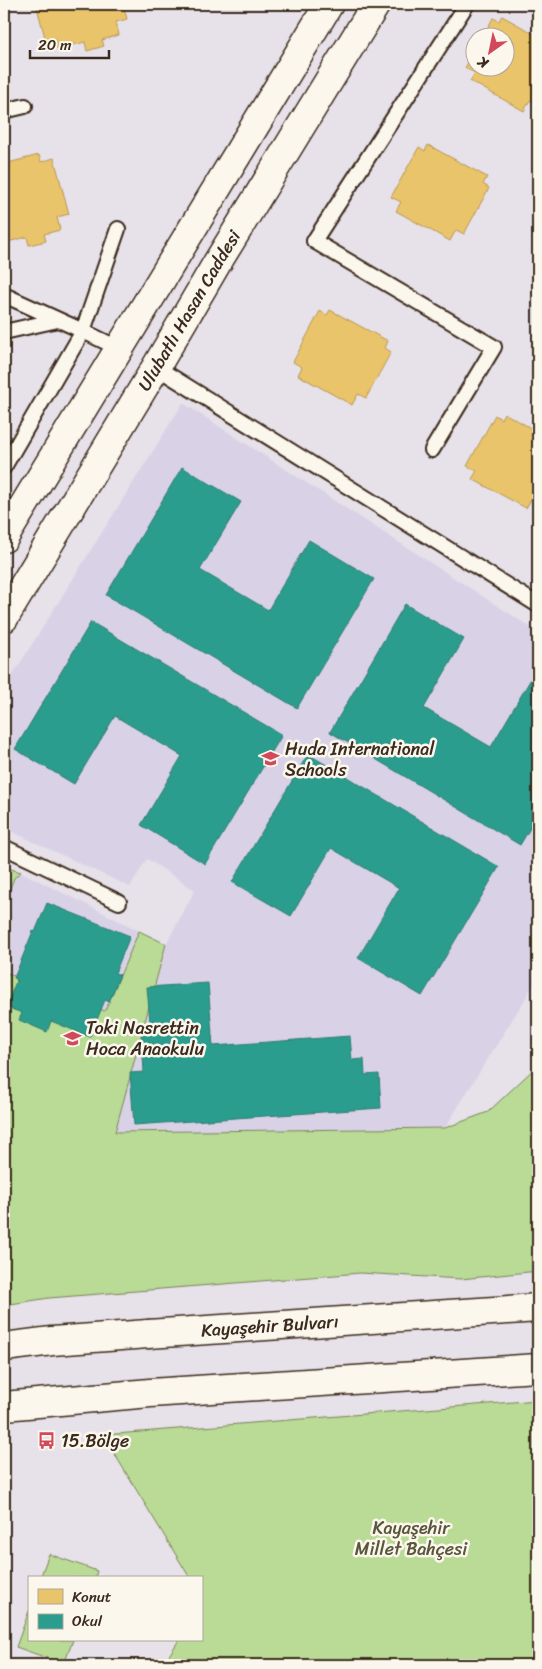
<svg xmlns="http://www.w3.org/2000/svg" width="542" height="1669" viewBox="0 0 542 1669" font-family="Sriracha,sans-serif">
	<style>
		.built { fill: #d9d2e7 }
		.green { fill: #b9db95; stroke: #7a825a }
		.homes { fill: #e9c46a; stroke: #b59653 }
		.schools { fill: #2a9d8f; stroke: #2f7a6d }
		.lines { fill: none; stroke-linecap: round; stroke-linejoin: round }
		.lane-casing { stroke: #3b2a1e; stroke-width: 18 }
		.primary-casing { stroke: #3b2a1e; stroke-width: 31 }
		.lane { stroke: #fbf7ec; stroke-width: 14 }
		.primary { stroke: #fbf7ec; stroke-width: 28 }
		.primary-bridge-casing { stroke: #3b2a1e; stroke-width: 31; stroke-linecap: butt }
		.primary-bridge { stroke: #fbf7ec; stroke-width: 28 }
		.labels { text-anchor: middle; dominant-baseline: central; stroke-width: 5; stroke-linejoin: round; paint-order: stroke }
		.street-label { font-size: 18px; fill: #3b2a1e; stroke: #fbf7ec }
		.poi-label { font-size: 18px; fill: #3b2a1e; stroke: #fbf7ec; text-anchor: start }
		.park-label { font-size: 18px; fill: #5a563c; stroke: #fbf7ec }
	</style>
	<rect width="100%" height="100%" fill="#e7e1e9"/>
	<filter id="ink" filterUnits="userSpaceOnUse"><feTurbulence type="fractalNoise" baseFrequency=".02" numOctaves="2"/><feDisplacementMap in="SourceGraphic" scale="10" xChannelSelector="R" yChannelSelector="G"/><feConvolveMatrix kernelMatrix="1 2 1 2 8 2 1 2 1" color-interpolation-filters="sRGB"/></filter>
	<g filter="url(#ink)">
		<path class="built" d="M183 403 538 632V978L445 1128 114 1132 4 1144V867L21 872 166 944 195 890 147 859 130 887 4 828V689Z"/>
		<path class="green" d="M4 867 21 872 14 878 8 894 4 895Z
			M139 931 166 944 115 1132 445 1128 488 1112 538 1065V1271L461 1279 360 1273 49 1298 4 1305V972L105 1011Z
			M538 1400V1665H163L179 1640H201V1578H190L103 1435Z
			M49 1554 97 1571 95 1578H40Z
			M29 1611V1640H73L64 1664 16 1647Z"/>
		<path class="homes" d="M36 4H123L127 19 116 22 119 35 102 40 104 46 87 51 85 42 57 49 55 39 46 41Z
			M502 16 538 36V105L530 100 524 111 470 81 475 73 465 68 474 51V68H504V38H482L493 18 499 21Z
			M428 145 487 177 483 184 489 188 464 234 456 230 450 241 396 211 401 202 391 197 419 147 425 151Z
			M39 155 41 162 54 158 69 214 57 217 60 230 44 234 46 241 29 245 27 237 4 243V164Z
			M330 310 388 341 385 348 391 352 366 398 358 394 352 405 298 375 302 367 293 362 320 311 327 315Z
			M504 413 538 432V501L532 498 526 508 472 479 477 471 467 466 495 415 501 419Z"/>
		<path class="schools" d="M182 467 241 502 200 570 268 610 309 540 374 579 297 708 106 595Z
			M405 604 464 639 424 708 491 747 532 677 538 681V815L520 845 330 732Z
			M91 622 282 735 205 864 141 825 182 756 115 716 74 784 15 749Z
			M308 754 499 867 422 996 358 958 399 888 331 848 291 916 232 882Z
			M47 903 130 936 115 973 120 975 109 1002 105 1000 90 1037 51 1021 47 1032 19 1020 22 1013 6 1007 17 979 14 978 33 931 35 932Z
			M208 983 213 1046 350 1036 352 1060 364 1059 365 1075 379 1074 381 1108 134 1125 130 1073 144 1072 141 1023 150 1022 147 987Z"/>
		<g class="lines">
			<defs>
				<path id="lane" d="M4 111 25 106
					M4 295 83 331 120 349
					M4 332 58 320
					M156 367 538 605
					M432 450 494 347 314 241 467 4
					M4 467 83 331 118 229
					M4 847 119 902"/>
				<g id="primary">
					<path d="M4 538 329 4"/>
					<path id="s1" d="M4 618 156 367 217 263 376 4"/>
					<path d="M4 1347 52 1341 148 1334"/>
					<path d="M4 1406 150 1393 538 1368"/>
				</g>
			</defs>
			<use href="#lane" class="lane-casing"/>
			<use href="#primary" class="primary-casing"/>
			<use href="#lane" class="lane"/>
			<use href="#primary" class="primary"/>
			<defs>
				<g id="primary-bridge">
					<path id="s2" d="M148 1334 538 1308"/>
				</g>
			</defs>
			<use href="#primary-bridge" class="primary-bridge-casing"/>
			<use href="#primary-bridge" class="primary-bridge"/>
		</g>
	</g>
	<defs>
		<symbol id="school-bare" viewBox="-9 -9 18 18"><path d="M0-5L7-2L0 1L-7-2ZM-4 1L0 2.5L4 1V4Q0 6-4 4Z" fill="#d1495b" stroke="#fbf7ec" stroke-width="2.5" paint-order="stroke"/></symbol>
		<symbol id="bus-bare" viewBox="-9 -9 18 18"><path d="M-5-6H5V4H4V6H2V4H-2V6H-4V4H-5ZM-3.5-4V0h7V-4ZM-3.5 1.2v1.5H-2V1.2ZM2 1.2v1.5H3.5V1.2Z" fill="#d1495b" stroke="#fbf7ec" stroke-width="2.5" paint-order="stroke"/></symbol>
	</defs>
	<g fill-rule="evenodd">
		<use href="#school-bare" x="258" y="746" width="25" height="25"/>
		<use href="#school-bare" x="60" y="1026" width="25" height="25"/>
		<use href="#bus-bare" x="34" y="1428" width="25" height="25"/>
	</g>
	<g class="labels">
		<g class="street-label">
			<text stroke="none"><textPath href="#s1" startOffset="359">Ulubatlı Hasan Caddesi</textPath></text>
			<text stroke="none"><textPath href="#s2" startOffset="122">Kayaşehir Bulvarı</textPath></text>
		</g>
		<g class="poi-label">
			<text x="285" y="749">Huda International<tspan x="285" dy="21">Schools</tspan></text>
			<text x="86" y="1028">Toki Nasrettin<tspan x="86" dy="21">Hoca Anaokulu</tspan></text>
			<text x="61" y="1441">15.Bölge</text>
		</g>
		<g class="park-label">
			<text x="411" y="1528">Kayaşehir<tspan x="411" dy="21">Millet Bahçesi</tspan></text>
		</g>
	</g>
	<rect width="542" height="1669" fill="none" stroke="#fbf7ec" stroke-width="20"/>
	<rect x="10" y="10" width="522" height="1649" fill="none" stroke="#3b2a1e" stroke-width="2" filter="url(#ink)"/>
	<rect x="28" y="1576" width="175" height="65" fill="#fbf7ec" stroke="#aea59a"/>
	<rect x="38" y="1589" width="25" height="15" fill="#e9c46a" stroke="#aea59a"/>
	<text x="72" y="1602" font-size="15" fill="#3b2a1e">Konut</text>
	<rect x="38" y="1614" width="25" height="15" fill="#2a9d8f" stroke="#aea59a"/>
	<text x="72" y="1626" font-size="15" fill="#3b2a1e">Okul</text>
	<g transform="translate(490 52) rotate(213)"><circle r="24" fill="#fbf7ec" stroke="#aea59a"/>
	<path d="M0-4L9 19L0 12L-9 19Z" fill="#d1495b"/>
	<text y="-8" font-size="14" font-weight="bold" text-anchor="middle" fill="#3b2a1e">K</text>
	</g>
	<path d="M30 50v8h79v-8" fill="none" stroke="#3b2a1e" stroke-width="2.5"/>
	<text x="38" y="50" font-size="15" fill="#3b2a1e" stroke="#fbf7ec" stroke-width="4" paint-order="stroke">20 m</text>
</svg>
